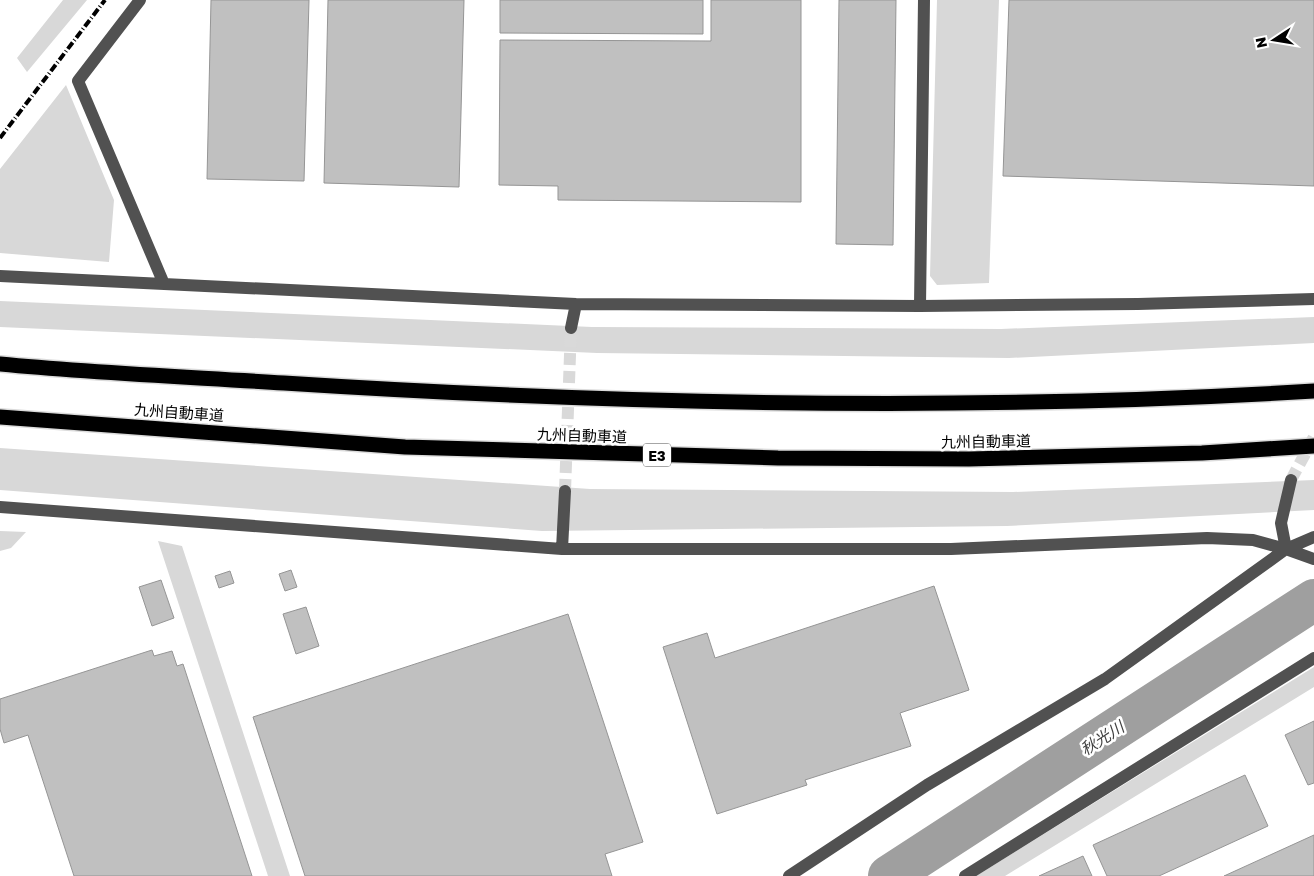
<svg xmlns="http://www.w3.org/2000/svg" width="1314" height="876" viewBox="0 0 1314 876" font-family="'Golos Text','Noto Sans JP',sans-serif">
	<style>
		.green { fill: #d8d8d8 }
		.lines { fill: none; stroke-linecap: round; stroke-linejoin: round }
		.river { stroke: #9f9f9f; stroke-width: 42 }
		.building { fill: #c0c0c0; stroke: #959595 }
		.minor-tunnel { stroke: #d9d9d9; stroke-width: 12; stroke-dasharray: 12 6; stroke-linecap: butt }
		.highway-casing { stroke: #dbdbdb; stroke-width: 18 }
		.minor { stroke: #515151; stroke-width: 12 }
		.highway { stroke: #000; stroke-width: 15 }
		.rail { stroke: #000; stroke-width: 4; stroke-dasharray: 8 2.5 1 2.5; stroke-linecap: butt }
		.labels { text-anchor: middle; dominant-baseline: central; stroke-width: 5; stroke-linejoin: round; paint-order: stroke }
		.shield { fill: #fff; stroke: #4c4c4c; stroke-width: 1 }
		.shield-label { font-size: 14px; font-weight: bold; fill: #000 }
		.street-label { font-size: 15px; fill: #000; stroke: #fff }
		.water-label { font-size: 16px; font-style: italic; fill: #404040; stroke: #fff }
	</style>
	<rect width="100%" height="100%" fill="#fff"/>
	<path class="green" d="M63 0H87L27 72 17 58Z
		M937 0H999L989 283 937 285 930 276Z
		M66 85 114 200 109 262 0 253V169Z
		M0 301 592 327 1001 329 1314 317V343L1009 358 597 353 0 327Z
		M0 448 590 489 1013 492 1314 480V510L1007 526 542 531 0 490Z
		M0 531 26 532 11 548 0 551Z
		M158 541 182 546 290 876H268Z
		M1314 667V687L1005 876H976Z"/>
	<g class="lines">
		<path class="river" d="M889 876 1314 600"/>
	</g>
	<path class="building" d="M211 0H309L304 181 207 179Z
		M328 0H464L459 187 324 183Z
		M500 0H703V34L500 33Z
		M711 0H801V202L558 200V186L499 185 500 40 711 41Z
		M839 0H896L893 245 836 244Z
		M1009 0H1314V186L1003 176Z
		M291 570 297 587 285 591 279 574Z
		M230 571 234 583 219 588 215 576Z
		M161 580 174 618 152 626 139 587Z
		M934 586 969 690 900 713 911 746 805 780 807 785 717 814 663 647 707 633 715 658Z
		M306 607 319 646 296 654 283 614Z
		M568 614 643 842 605 854 612 876H305L253 717Z
		M152 650 154 656 172 651 177 666 183 664 252 876H74L28 735 4 743 0 729V699Z
		M1314 721V783L1308 785 1285 735Z
		M1245 775 1268 826 1159 876H1107L1093 845Z
		M1314 835V876H1224Z
		M1083 856 1092 876H1039Z"/>
	<g class="lines">
		<path class="minor-tunnel" d="M1291 480 1314 437
			M565 491 571 328"/>
		<defs>
			<path id="highway" d="M0 364C94 373 189 377 284 383 627 405 970 412 1314 391
				M0 417 405 447 778 458 969 459 1202 453 1314 446"/>
		</defs>
		<use href="#highway" class="highway-casing"/>
		<path class="minor" d="M140 0 78 81 164 284
			M0 276 576 304 920 306 1138 304 1314 299
			M920 306 924 0
			M571 328 576 304
			M0 507 562 549H951L1207 538 1253 540 1286 549 1314 559
			M562 549 565 491
			M1286 549 1281 523 1291 480
			M789 876 927 785 1105 679 1286 549 1314 537
			M965 876 1314 658"/>
		<use href="#highway" class="highway"/>
		<path class="rail" d="M0 138 105 0"/>
	</g>
	<g class="labels">
		<rect class="shield" x="643" y="443.5" width="28" height="23" rx="4"/>
		<g class="shield-label">
			<text x="657" y="455">E3</text>
		</g>
		<g class="street-label">
			<text transform="translate(179 412) rotate(4)">九州自動車道</text>
			<text transform="translate(582 435) rotate(2)">九州自動車道</text>
			<text transform="translate(986 441) rotate(-1)">九州自動車道</text>
		</g>
		<g class="water-label">
			<text transform="translate(1102 738) rotate(-33)">秋光川</text>
		</g>
	</g>
	<g transform="translate(1274 40) rotate(258)" stroke="#ffffff" stroke-width="4" paint-order="stroke">
	<path d="M0-4L9 19L0 12L-9 19Z" fill="#000000"/>
	<text y="-8" font-size="14" font-weight="bold" text-anchor="middle" fill="#000000">N</text>
	</g>
</svg>
